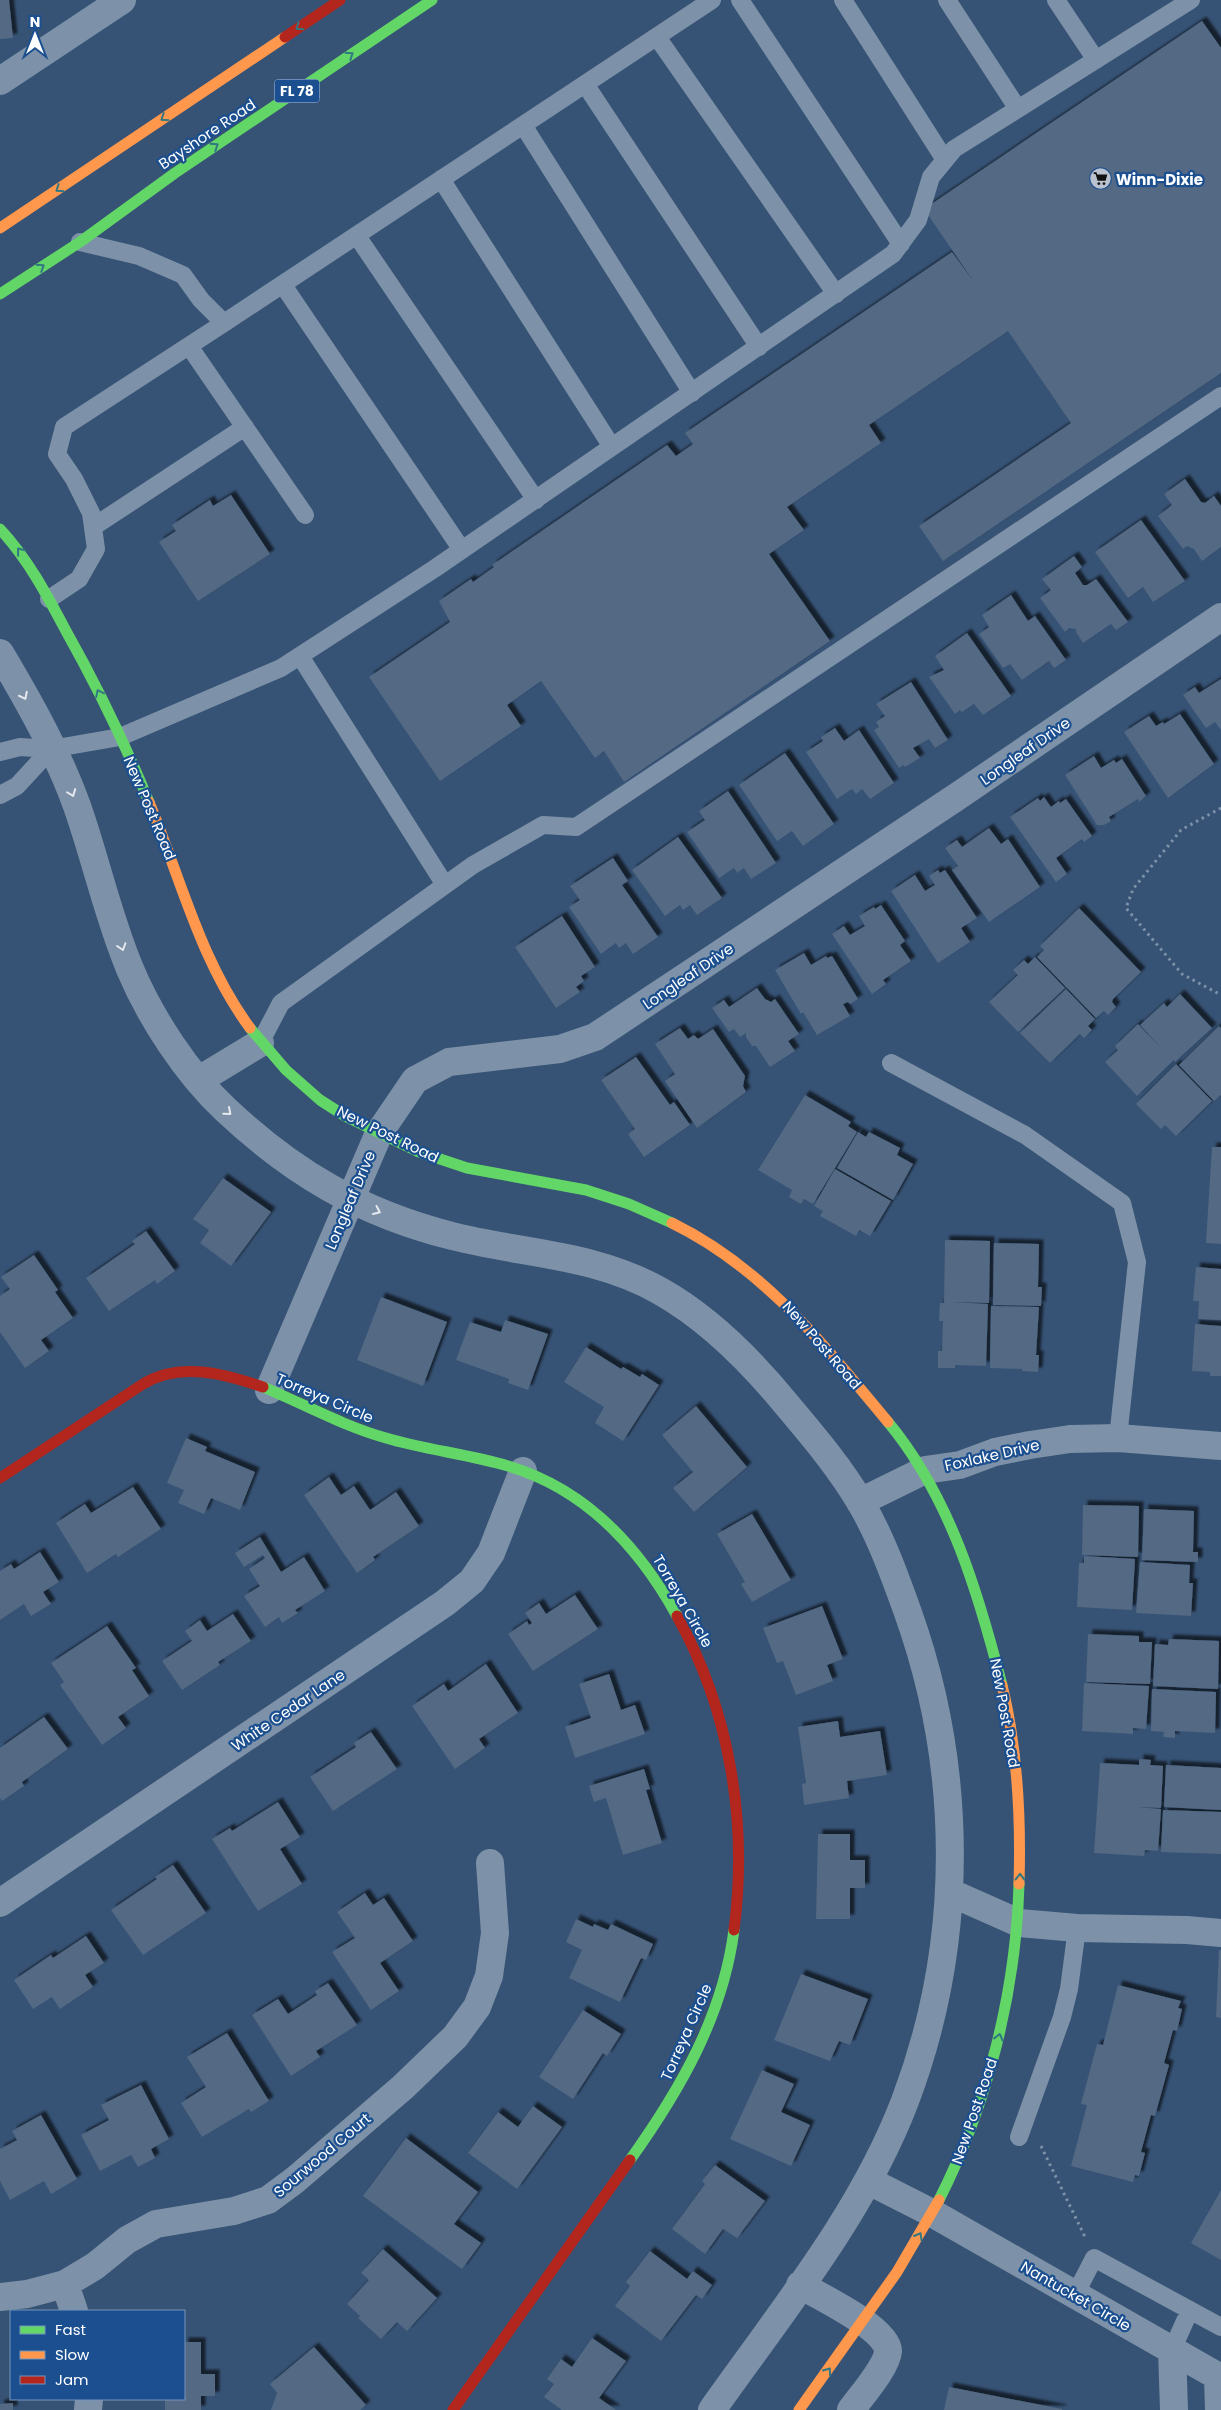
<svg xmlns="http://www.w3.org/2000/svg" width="1221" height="2410" viewBox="0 0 1221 2410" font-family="Poppins,sans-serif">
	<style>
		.building { fill: #526984; filter: url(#shadow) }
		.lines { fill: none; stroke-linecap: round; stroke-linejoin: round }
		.path { stroke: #7d92a8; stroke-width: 3; stroke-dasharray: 2.5 4; stroke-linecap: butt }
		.lane { stroke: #7d92a8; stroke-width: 18 }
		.street { stroke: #7d92a8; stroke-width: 28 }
		.fast { stroke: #63d668; stroke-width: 11 }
		.slow { stroke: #ff974d; stroke-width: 11 }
		.jam { stroke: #b3261e; stroke-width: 11 }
		.oneway { stroke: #317883 }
		.oneway2 { stroke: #e5e9ee }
		.labels { text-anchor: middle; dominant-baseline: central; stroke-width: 4.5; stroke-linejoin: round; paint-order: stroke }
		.shield { fill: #1b4f8f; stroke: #bbcadd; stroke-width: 1 }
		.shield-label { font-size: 14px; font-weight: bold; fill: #fff }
		.street-label { font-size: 15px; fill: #fff; stroke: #1b4f8f }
		.poi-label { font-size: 15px; font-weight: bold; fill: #fff; stroke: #1b4f8f; text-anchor: start }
	</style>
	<defs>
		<filter id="shadow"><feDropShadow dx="4.5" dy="-4.5" stdDeviation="1" flood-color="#0009"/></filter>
	</defs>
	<rect width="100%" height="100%" fill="#365274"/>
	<path class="building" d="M0 0H9L13 38 0 39Z
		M1202 21 1221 48V373L943 561 919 526 1071 423 1008 331 869 425 881 443 787 507 804 530 769 554 830 641 624 782 604 751 595 758 541 681 507 705 521 726 440 781 369 677 450 622 439 601 471 579 473 582 494 567 492 565 667 445 676 456 693 444 685 433 952 252 974 282 924 209Z
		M1185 479 1201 502 1205 503 1214 496 1221 506V547L1202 561 1194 549 1187 546 1183 549 1158 516 1172 505 1164 494Z
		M231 495 270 554 198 601 159 542 176 531 172 525 210 500 213 506Z
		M1141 520 1185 581 1153 602 1143 587 1128 598 1095 552Z
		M1074 556 1082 567 1075 573 1083 585H1087L1096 579 1128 622 1116 630 1111 624 1083 643 1076 632V629L1069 628 1065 632 1040 598 1051 590 1042 579Z
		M1011 595 1028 621 1035 616 1066 660 1054 668 1049 661 1022 680 1010 664 1003 668 979 634 989 627 982 615Z
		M967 633 1011 696 983 715 974 704 962 712 960 710 955 714 929 677 944 670 935 656Z
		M1221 679V730L1215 722 1206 728 1183 695 1195 687 1199 693Z
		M911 682 948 740 935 748 929 739 913 748 920 758 905 767 903 765 899 768 874 730 879 727 876 722 885 716 876 704Z
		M1180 714 1214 764 1168 798 1124 732 1149 716 1156 726 1163 722 1164 724Z
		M835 728 844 741 859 730 894 783 870 799 862 789 856 794 852 789 837 799 806 752 823 741 821 737Z
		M785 753 834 824 803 846 792 831 777 841 739 785Z
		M1094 756 1101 768 1114 760 1116 763 1122 759 1146 796 1139 802 1138 799 1109 817 1111 821 1104 825H1097L1065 775Z
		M728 791 776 863 751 879 744 868 737 873 734 868 719 878 687 832 705 820 699 811Z
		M1044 797 1051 807 1059 801 1060 803 1066 799 1092 836 1084 842 1082 839 1056 858 1067 874 1056 882 1010 817 1038 798 1040 801Z
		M989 828 1001 844 1008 839 1040 887 989 922 952 870 958 866 945 848 957 840 962 847Z
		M678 837 722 898 697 915 690 905 683 910 680 905 665 916 632 870Z
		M613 858 628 881 622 885 658 937 633 954 626 943 619 948 616 943 601 954 569 907 580 900 570 886Z
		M938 870 940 873 945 870 977 918 961 928 970 942 938 963 891 891 915 875 925 891 935 885 929 876Z
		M881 905 905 941 900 945 911 961 883 980 886 984 872 994 832 934 844 926 850 935 865 926 859 916 874 907 875 909Z
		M1079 908 1141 972 1113 999 1112 1002 1116 1007 1108 1015 1104 1011 1096 1018 1037 957 1044 950 1040 946Z
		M562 916 595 967 581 976 584 981 576 987 580 992 556 1008 515 947Z
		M804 953 811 965 826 956 827 958 832 956 858 999 850 1004 848 1002 843 1004 850 1016 817 1035 803 1012 801 1014 775 970Z
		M1035 957 1065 988 1018 1032 989 1002 1018 975 1013 970 1024 960 1028 964Z
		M757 988 765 999 771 1002 775 999 799 1034 788 1041 795 1051 770 1067 756 1046H752L746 1037V1033L740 1037 734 1029 729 1032 712 1008 724 1000 729 1007Z
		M1066 989 1095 1019 1088 1026 1092 1030 1084 1038 1080 1034 1050 1063 1020 1033Z
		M1180 994 1212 1028 1175 1062 1174 1060 1137 1096 1105 1062 1118 1050 1115 1046 1138 1024 1163 1050 1140 1025 1164 1003 1167 1007Z
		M1219 1026 1221 1028V1095L1214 1101 1179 1065Z
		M680 1028 688 1039 694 1035 698 1039 713 1029 745 1076 743 1086 746 1092 697 1128 665 1081 675 1074 655 1044Z
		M636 1057 670 1105 674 1102 690 1125 644 1157 628 1134 635 1129 601 1080Z
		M1176 1064 1212 1101 1176 1136 1165 1125 1161 1129 1136 1104Z
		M805 1095 851 1122 848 1126 857 1132 813 1204 804 1199 801 1204 789 1197 792 1190 758 1170Z
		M858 1132 866 1137 869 1132 900 1148 897 1155 913 1164 893 1200 837 1168Z
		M1212 1147H1221V1244L1206 1243Z
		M835 1169 891 1201 870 1236 859 1230 856 1236 820 1216 823 1211 814 1206Z
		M223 1178 271 1212 231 1266 200 1243 209 1230 193 1219Z
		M146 1231 175 1271 157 1284 155 1280 109 1311 86 1278 135 1244 132 1241Z
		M945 1240 990 1241 989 1303 951 1302 988 1304 986 1366 955 1365V1368H938V1351H942L943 1321H939L940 1303H944Z
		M994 1243 1039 1244 1038 1287H1042L1041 1306 993 1305Z
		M34 1255 58 1290 55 1292 73 1318 41 1340 49 1351 25 1368 0 1332V1296L10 1289 1 1277Z
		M1196 1267 1221 1269V1320L1198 1319 1199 1301H1193Z
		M381 1297 447 1322 423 1386 357 1360Z
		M991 1306 1039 1307 1036 1355H1039L1038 1372 1022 1371V1369L990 1368Z
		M505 1320 548 1334 528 1390 508 1383 509 1379 456 1360 470 1322 501 1332Z
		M1195 1324 1221 1326V1376H1210V1372L1192 1371Z
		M586 1347 621 1369 623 1367 640 1377 642 1374 659 1385 623 1441 595 1423 604 1407 564 1382Z
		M696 1406 747 1467 694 1512 673 1488 693 1472 662 1435Z
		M186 1438 207 1447 205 1451 255 1472 240 1510 211 1498 204 1514 178 1503 184 1490 167 1483Z
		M329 1477 341 1495 354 1486 370 1510 396 1492 419 1526 373 1557 375 1560 357 1573 304 1495Z
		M133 1487 161 1529 118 1557 116 1554 87 1573 56 1523 85 1504 91 1513Z
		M1083 1505 1139 1506 1138 1557 1082 1555Z
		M1144 1509 1194 1511 1193 1552H1198V1562L1142 1560Z
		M752 1514 791 1580 752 1602 741 1584 745 1582 717 1534Z
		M260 1537 281 1572 304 1557 325 1591 295 1610 298 1613 282 1623 279 1617 265 1627 244 1596 260 1586 249 1569 265 1558 263 1555 244 1567 235 1553Z
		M40 1552 59 1582 43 1592 51 1604 31 1616 24 1604 0 1620V1571L11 1564 14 1569Z
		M1084 1556 1135 1559 1132 1610 1077 1607 1079 1563H1084Z
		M1140 1562 1190 1565 1189 1583H1193L1191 1616 1136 1613Z
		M575 1595 598 1629 533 1671 508 1634 527 1621 529 1625 532 1623 525 1613 539 1603 546 1614Z
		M822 1606 843 1659 827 1665 833 1681 796 1695 783 1661 777 1663 763 1628Z
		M233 1614 251 1641 218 1662 220 1665 182 1690 162 1661 192 1641 185 1631 200 1620 207 1631Z
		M107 1626 136 1668 132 1670 149 1696 118 1717 126 1728 102 1745 60 1685 64 1682 51 1663Z
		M1088 1634 1139 1636V1642H1152L1150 1684 1086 1682Z
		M1169 1639 1219 1641 1218 1689 1153 1686 1155 1644 1168 1645Z
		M486 1664 518 1713 479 1739 485 1748 455 1769 412 1706 444 1684 448 1691Z
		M609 1674 621 1710 635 1705 645 1734 575 1758 565 1727 591 1718 579 1684Z
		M1084 1683 1149 1686 1146 1729 1133 1728V1734L1082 1731Z
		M1152 1689 1216 1692 1215 1733 1175 1731V1738L1163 1737 1164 1732 1151 1731Z
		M44 1717 68 1749 22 1782 24 1786 2 1801 0 1798V1748Z
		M838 1721 840 1737 880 1731 887 1775 847 1781 849 1798 804 1805 802 1784 806 1783 798 1727Z
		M371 1732 397 1769 333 1811 310 1777 356 1747 354 1743Z
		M1139 1759 1151 1760 1150 1765 1163 1766 1161 1808 1137 1807 1161 1809 1158 1851 1145 1850 1144 1856 1094 1853 1100 1763 1139 1765Z
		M1166 1765 1221 1768V1810L1164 1807Z
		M644 1769 650 1789 646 1790 662 1843 623 1855 606 1798 594 1802 589 1786Z
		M278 1802 300 1837 280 1849 302 1884 258 1911 212 1839 230 1828 232 1831Z
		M1163 1810 1221 1812V1854L1161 1852Z
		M818 1834H850V1860H865V1888H850V1919H816Z
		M173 1865 206 1913 143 1955 111 1910 157 1879 155 1877Z
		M365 1893 373 1905 384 1898 413 1941 380 1963 399 1991 371 2010 332 1952 355 1938 337 1912Z
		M576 1919 593 1927 594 1924 608 1930 611 1924 653 1944 646 1960 641 1958 620 2002 569 1978 582 1950 566 1942Z
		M86 1936 104 1963 85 1975 93 1987 60 2009 52 1997 33 2009 14 1980 51 1955 53 1958Z
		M1219 1950H1221V2018L1216 2017Z
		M801 1974 868 1999 850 2045 839 2041 830 2061 774 2040Z
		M328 1983 357 2025 316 2051 320 2057 291 2076 252 2015 278 1999 288 2014 317 1995 315 1991Z
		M1118 1985 1181 2001 1178 2008 1182 2009 1177 2031 1173 2030 1164 2063 1169 2065 1155 2116 1151 2115 1141 2152 1145 2153 1139 2176 1135 2175 1133 2182 1071 2166 1087 2105 1081 2104 1097 2044 1103 2045Z
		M583 2010 621 2034 607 2056 603 2053 573 2099 539 2077Z
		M227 2033 269 2101 251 2112 249 2109 202 2137 181 2103 206 2087 187 2057Z
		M762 2070 794 2084 781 2112 810 2125 791 2166 730 2139Z
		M141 2085 169 2139 151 2149 155 2158 138 2167 131 2155 100 2171 81 2135 109 2120 101 2105Z
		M533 2106 562 2127 517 2189 468 2153 498 2112 518 2127Z
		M41 2115 77 2179 51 2194 44 2181 10 2200 0 2181V2149L17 2140 12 2131Z
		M406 2138 478 2192 454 2224 481 2243 462 2269 363 2196Z
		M715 2165 765 2201 737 2238 723 2229 705 2254 672 2229 705 2184 702 2181Z
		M1221 2190V2260L1191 2243Z
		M383 2249 437 2298 407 2331 397 2322 381 2339 358 2318 360 2316 347 2304 369 2280 361 2273Z
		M650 2251 687 2279 693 2271 712 2285 702 2299 696 2295 661 2341 615 2306 630 2286 626 2282Z
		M592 2338 626 2361 599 2398 616 2410H562L544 2397 554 2384 547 2379 561 2359 572 2367Z
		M184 2342H201V2374H215V2396H201V2410H165V2399H184Z
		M314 2347 366 2405 360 2410H271L277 2393 270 2384Z
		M949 2387 1062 2409V2410H944Z
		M13 2403V2410H0V2404Z"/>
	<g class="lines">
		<path class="path" d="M1221 808 1181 830 1133 889 1126 908 1182 974 1221 995
			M1041 2146 1085 2237"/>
		<path class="lane" d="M740 0 901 244
			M843 0 945 160
			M947 0 1018 109
			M1056 0 1096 60
			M657 37 836 294
			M585 84 759 347
			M523 125 692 393
			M441 179 612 447
			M357 236 536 500
			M80 242 139 256 183 275 201 300 224 323 712 0
			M283 285 462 550
			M189 346 305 515
			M93 527 245 427
			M49 599 79 579 96 549 91 513 74 479 57 454 64 427 224 323
			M300 656 445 885
			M0 752 20 747 51 749 120 737 281 668 434 569 893 254 918 220 931 177 954 149 1191 0
			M0 795 17 786 51 749
			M260 1043 281 1003 473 865 543 825 576 827 1221 396
			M891 1063 1025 1135 1122 1203 1137 1262 1118 1438
			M1019 2137 1062 2017 1069 1989 1077 1928
			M1075 2295 1094 2258 1221 2327
			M1172 2350 1190 2310"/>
		<path class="street" d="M0 81 122 0
			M0 653C29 702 58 753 77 806 96 860 108 917 130 969 150 1017 187 1074 226 1110 293 1173 361 1213 452 1236 523 1254 595 1254 660 1291 710 1319 751 1361 787 1405 814 1437 841 1469 862 1505 881 1538 894 1574 907 1610 964 1768 965 1943 905 2101 862 2214 781 2312 712 2410
			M199 1080 260 1043
			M269 1390 379 1133 415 1080 449 1062 560 1049 595 1037 955 798 1221 617
			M860 1502 925 1470 960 1465 995 1452 1030 1445 1070 1439 1118 1438 1221 1446
			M949 1892 1019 1923 1077 1928 1187 1930 1221 1933
			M0 1903 445 1603 472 1581 491 1553 523 1471
			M869 2181 932 2213 1221 2378
			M65 2284 74 2311
			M800 2285C819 2296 888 2329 888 2351 887 2367 861 2396 851 2410
			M0 2297 27 2294 65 2284 95 2266 127 2240 156 2224 234 2211 268 2200 295 2180 403 2087 455 2037 477 2007 489 1976 495 1933 490 1863
			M1172 2350 1174 2410
			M1218 2376 1219 2410
			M88 2410 89 2399"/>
		<path class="fast" d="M0 294 80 242 175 173 432 0
			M0 529C28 559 47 595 66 631 97 686 125 744 149 802
			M250 1028 286 1070 320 1100 345 1116 419 1152 467 1168 586 1190 629 1204 672 1223
			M263 1387C304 1404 343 1426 386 1438 426 1450 468 1454 508 1466 586 1489 639 1547 677 1616
			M888 1422C950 1497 978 1592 1002 1685
			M630 2160C680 2090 723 2016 734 1930
			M939 2200C988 2103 1016 1992 1019 1884"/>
		<path class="slow" d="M0 228 285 37
			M149 802C181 879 200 960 250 1028
			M672 1223C764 1268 824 1345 888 1422
			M1002 1685C1018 1750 1021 1818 1019 1884
			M799 2410 897 2272 939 2200"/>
		<path class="jam" d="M285 37 340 0
			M0 1478 143 1384C180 1361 225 1374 263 1387
			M677 1616C730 1711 748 1822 734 1930
			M453 2410 630 2160"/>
	</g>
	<defs><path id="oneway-chevron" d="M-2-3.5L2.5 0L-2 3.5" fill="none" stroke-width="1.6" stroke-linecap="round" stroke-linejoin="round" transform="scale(1.25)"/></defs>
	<g class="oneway">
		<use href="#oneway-chevron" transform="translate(299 27) rotate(146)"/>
		<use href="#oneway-chevron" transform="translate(350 55) rotate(-34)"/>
		<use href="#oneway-chevron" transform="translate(164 118) rotate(146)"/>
		<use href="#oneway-chevron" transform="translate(215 146) rotate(-34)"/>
		<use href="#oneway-chevron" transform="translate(59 189) rotate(146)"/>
		<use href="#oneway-chevron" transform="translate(41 267) rotate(-33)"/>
		<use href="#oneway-chevron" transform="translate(20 551) rotate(-128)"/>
		<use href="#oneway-chevron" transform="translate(99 693) rotate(-116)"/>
		<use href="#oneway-chevron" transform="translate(1020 1877) rotate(-89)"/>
		<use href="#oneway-chevron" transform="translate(999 2037) rotate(-76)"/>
		<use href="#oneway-chevron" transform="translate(919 2236) rotate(-60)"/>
		<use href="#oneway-chevron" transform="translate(828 2371) rotate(-54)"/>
	</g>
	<g class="oneway2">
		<use href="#oneway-chevron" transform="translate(24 696) rotate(63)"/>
		<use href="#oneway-chevron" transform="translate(72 793) rotate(69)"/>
		<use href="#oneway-chevron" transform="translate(122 947) rotate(72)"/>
		<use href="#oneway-chevron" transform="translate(228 1112) rotate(41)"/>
		<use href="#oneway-chevron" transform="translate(377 1211) rotate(24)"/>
	</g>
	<defs>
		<symbol id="supermarket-disc" viewBox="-11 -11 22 22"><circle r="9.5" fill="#b9c2ce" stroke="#1b4f8f"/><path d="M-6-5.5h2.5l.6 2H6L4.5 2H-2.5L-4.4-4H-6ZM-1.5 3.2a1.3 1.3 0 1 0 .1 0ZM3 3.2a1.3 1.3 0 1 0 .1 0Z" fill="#111"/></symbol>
	</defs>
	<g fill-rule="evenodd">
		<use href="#supermarket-disc" x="1088" y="166" width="25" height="25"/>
	</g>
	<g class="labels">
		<rect class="shield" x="274.5" y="79.5" width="45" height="23" rx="4"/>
		<g class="shield-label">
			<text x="297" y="91">FL 78</text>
		</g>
		<g class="street-label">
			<text transform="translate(207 134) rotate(-34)">Bayshore Road</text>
			<text transform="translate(1025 751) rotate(-35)">Longleaf Drive</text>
			<text transform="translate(150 808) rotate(67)">New Post Road</text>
			<text transform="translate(688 976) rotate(-34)">Longleaf Drive</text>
			<text transform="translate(388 1134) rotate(26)">New Post Road</text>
			<text transform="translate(350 1200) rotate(-67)">Longleaf Drive</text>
			<text transform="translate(822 1345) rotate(49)">New Post Road</text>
			<text transform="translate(325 1398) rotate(23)">Torreya Circle</text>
			<text transform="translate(992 1455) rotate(-13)">Foxlake Drive</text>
			<text transform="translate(683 1601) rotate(60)">Torreya Circle</text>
			<text transform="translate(288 1710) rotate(-34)">White Cedar Lane</text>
			<text transform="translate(1005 1713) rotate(80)">New Post Road</text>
			<text transform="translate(686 2032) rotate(-66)">Torreya Circle</text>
			<text transform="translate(974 2111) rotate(-71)">New Post Road</text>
			<text transform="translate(322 2155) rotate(-40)">Sourwood Court</text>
			<text transform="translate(1076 2296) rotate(30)">Nantucket Circle</text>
		</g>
		<g class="poi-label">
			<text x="1116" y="179">Winn-Dixie</text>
		</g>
	</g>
	<rect x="10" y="2310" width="175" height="90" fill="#1b4f8f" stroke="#7695bc"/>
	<rect x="20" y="2326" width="25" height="8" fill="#63d668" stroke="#7695bc"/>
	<text x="55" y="2335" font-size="15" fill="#ffffff">Fast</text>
	<rect x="20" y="2351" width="25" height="8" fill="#ff974d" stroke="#7695bc"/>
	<text x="55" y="2360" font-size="15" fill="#ffffff">Slow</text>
	<rect x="20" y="2376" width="25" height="8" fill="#b3261e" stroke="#7695bc"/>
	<text x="55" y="2385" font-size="15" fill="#ffffff">Jam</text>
	<g transform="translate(35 35)" stroke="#1b4f8f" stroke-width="4" paint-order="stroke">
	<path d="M0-4L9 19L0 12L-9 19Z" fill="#ffffff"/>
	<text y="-8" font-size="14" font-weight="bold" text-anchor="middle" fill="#ffffff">N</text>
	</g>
</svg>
